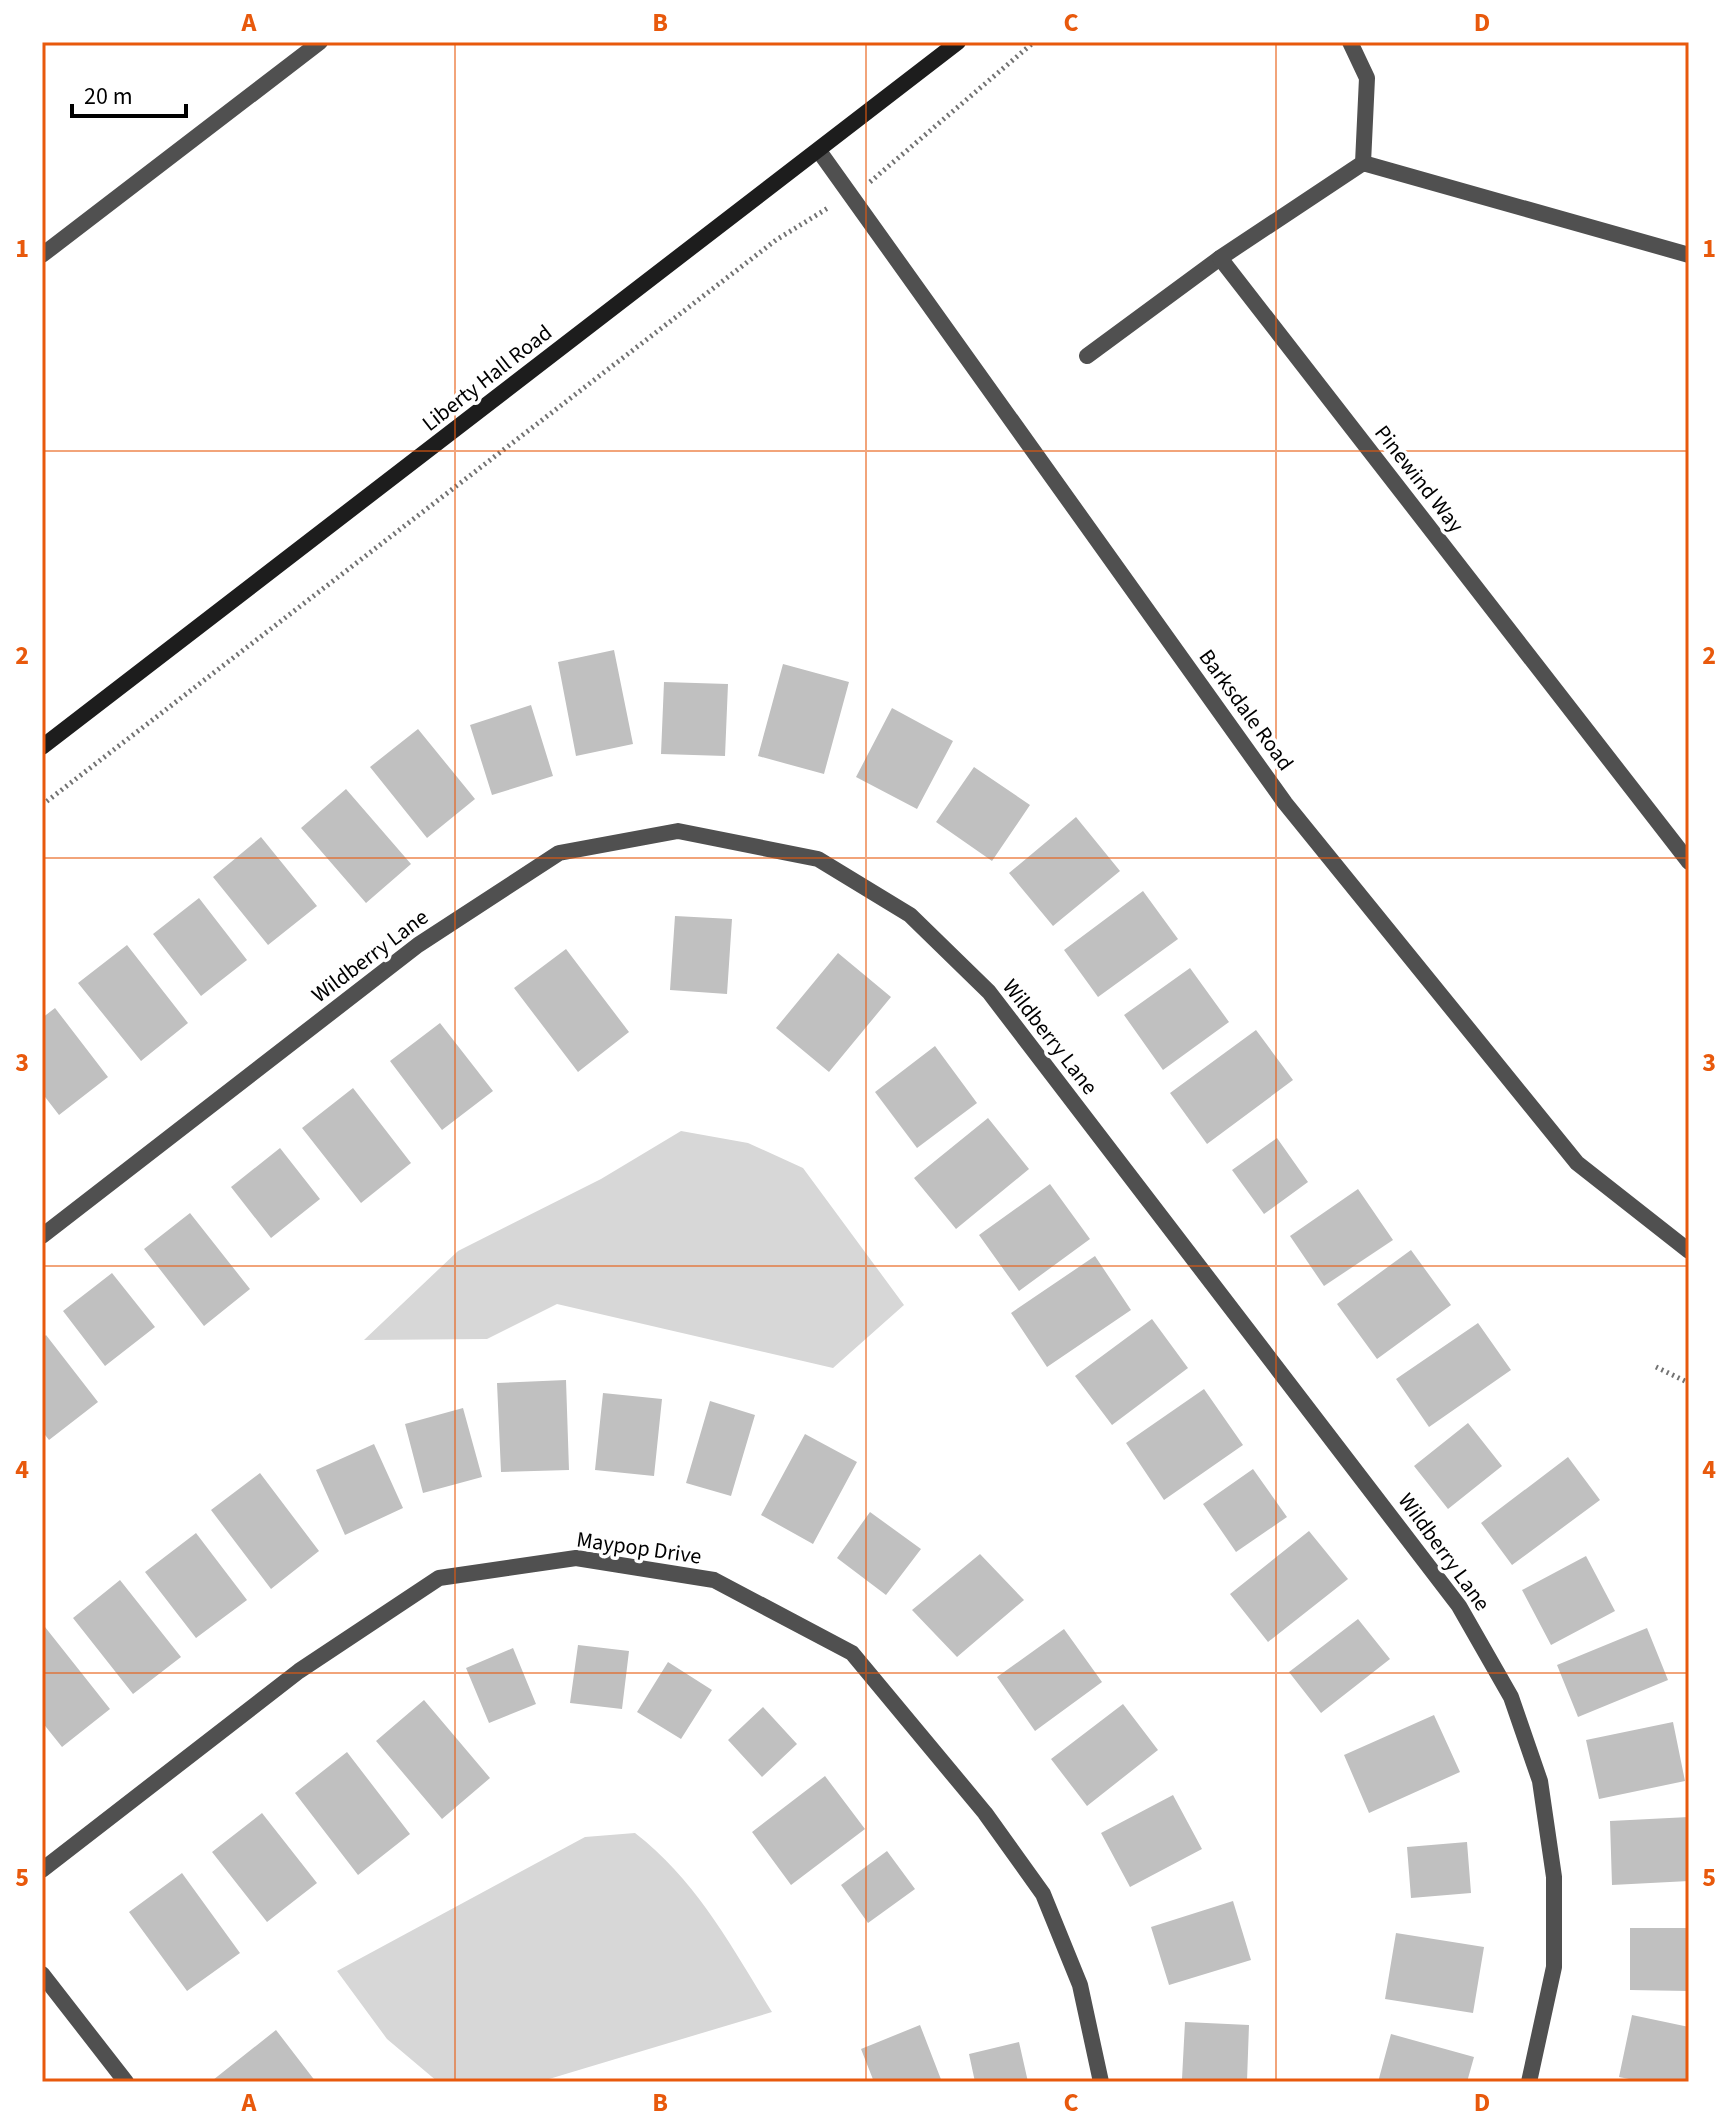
<svg xmlns="http://www.w3.org/2000/svg" width="1731" height="2124" viewBox="0 0 1731 2124" font-family="'Source Sans 3',sans-serif">
	<style>
		.green { fill: #d7d7d7 }
		.building { fill: #c0c0c0 }
		.lines { fill: none; stroke-linecap: round; stroke-linejoin: round }
		.path { stroke: #727272; stroke-width: 5; stroke-dasharray: 2 4; stroke-linecap: butt }
		.service { stroke: #505050; stroke-width: 16 }
		.minor { stroke: #505050; stroke-width: 16 }
		.secondary { stroke: #1d1d1d; stroke-width: 16 }
		.grid { fill: none; stroke: #e8590c; stroke-width: 2; stroke-opacity: 0.55 }
		.labels { text-anchor: middle; dominant-baseline: central; stroke-width: 7; stroke-linejoin: round; paint-order: stroke }
		.street-label { font-size: 22px; fill: #000; stroke: #fff }
		.neatline { fill: none; stroke: #e8590c; stroke-width: 3 }
		.grid-label { font-size: 26px; text-anchor: middle; font-weight: bold; fill: #e8590c }
	</style>
	<rect width="100%" height="100%" fill="#fff"/>
	<path class="green" d="M681 1131 748 1143 803 1168 904 1305 833 1368 557 1304 487 1339 364 1340 458 1251 601 1179Z
		M635 1833C697 1881 731 1946 772 2012L539 2082H438L387 2039 337 1971 585 1837Z"/>
	<path class="building" d="M614 650 633 744 576 756 558 662Z
		M783 664 849 682 824 774 758 756Z
		M664 682 728 684 725 756 661 754Z
		M531 705 553 776 492 795 470 725Z
		M892 708 953 741 917 809 856 777Z
		M418 729 475 799 427 838 370 767Z
		M974 767 1030 805 992 861 936 822Z
		M346 789 411 864 366 903 301 828Z
		M1076 817 1120 871 1053 926 1009 873Z
		M261 837 317 906 268 945 213 877Z
		M1143 891 1178 939 1098 997 1064 950Z
		M199 898 247 960 201 996 153 934Z
		M675 916 732 919 727 994 670 990Z
		M127 945 188 1023 141 1061 78 983Z
		M566 949 629 1032 578 1072 514 988Z
		M838 953 891 997 829 1072 776 1028Z
		M1190 968 1229 1022 1163 1070 1124 1015Z
		M55 1008 108 1077 59 1115 42 1093V1018Z
		M440 1023 493 1091 442 1130 390 1061Z
		M1256 1030 1293 1080 1207 1144 1170 1093Z
		M935 1046 977 1103 917 1148 875 1092Z
		M353 1088 411 1163 361 1203 302 1128Z
		M988 1118 1029 1169 956 1229 914 1178Z
		M1277 1138 1308 1182 1264 1214 1232 1170Z
		M280 1148 320 1199 271 1238 231 1187Z
		M1050 1184 1090 1239 1019 1291 979 1235Z
		M1358 1189 1393 1240 1324 1286 1290 1236Z
		M190 1213 250 1289 204 1326 144 1249Z
		M1411 1250 1451 1305 1377 1359 1337 1304Z
		M1095 1256 1131 1310 1047 1367 1011 1313Z
		M112 1273 155 1327 105 1366 63 1311Z
		M1152 1319 1188 1368 1112 1425 1075 1376Z
		M1478 1323 1511 1370 1429 1427 1396 1379Z
		M46 1335 98 1402 49 1440 42 1431V1339Z
		M566 1380 569 1470 501 1472 497 1383Z
		M1204 1389 1243 1445 1164 1500 1126 1443Z
		M603 1393 662 1399 654 1476 595 1470Z
		M710 1401 755 1415 731 1496 686 1483Z
		M463 1408 482 1477 423 1493 405 1424Z
		M1468 1423 1502 1466 1448 1509 1414 1466Z
		M805 1434 857 1462 813 1544 761 1515Z
		M374 1444 403 1508 345 1535 316 1470Z
		M1568 1457 1600 1500 1512 1565 1481 1523Z
		M1253 1469 1287 1517 1236 1552 1203 1504Z
		M260 1473 319 1551 271 1589 211 1510Z
		M870 1512 921 1549 886 1595 837 1558Z
		M1309 1531 1348 1579 1268 1642 1230 1594Z
		M196 1533 247 1600 196 1638 145 1572Z
		M980 1554 1024 1600 957 1657 912 1610Z
		M1586 1556 1615 1611 1551 1645 1522 1590Z
		M120 1580 181 1657 133 1694 73 1618Z
		M1358 1619 1390 1659 1321 1713 1289 1672Z
		M45 1627 110 1709 62 1747 42 1722V1629Z
		M1647 1628 1668 1680 1578 1717 1557 1665Z
		M1064 1629 1102 1682 1035 1731 997 1677Z
		M578 1645 629 1651 622 1709 570 1703Z
		M513 1648 536 1704 489 1723 466 1668Z
		M668 1662 712 1690 681 1739 637 1712Z
		M424 1700 490 1778 442 1819 376 1741Z
		M1123 1704 1158 1750 1087 1806 1051 1759Z
		M763 1707 797 1744 762 1777 728 1740Z
		M1434 1715 1460 1772 1369 1813 1344 1755Z
		M1673 1722 1685 1781 1599 1799 1586 1740Z
		M347 1752 410 1834 358 1875 295 1793Z
		M825 1776 865 1829 791 1885 752 1832Z
		M1173 1795 1202 1849 1130 1887 1101 1833Z
		M262 1813 317 1883 267 1922 212 1852Z
		M1689 1817V1881L1612 1885 1610 1821Z
		M1467 1842 1471 1893 1411 1898 1407 1847Z
		M887 1851 915 1889 868 1923 841 1885Z
		M182 1873 240 1953 187 1991 129 1912Z
		M1233 1901 1251 1960 1169 1985 1151 1927Z
		M1630 1928H1689V1991L1630 1990Z
		M1396 1933 1484 1947 1473 2013 1385 1999Z
		M1632 2015 1689 2027V2082H1644L1619 2077Z
		M1185 2022 1249 2025 1247 2081 1182 2079Z
		M920 2025 942 2082H874L861 2049Z
		M276 2030 316 2082H215L213 2080Z
		M1391 2034 1474 2057 1467 2082H1378Z
		M1019 2042 1028 2082H975L969 2054Z"/>
	<g class="lines">
		<path class="path" d="M870 182 1034 42
			M42 805 776 240 828 208
			M1656 1367 1689 1383"/>
		<path class="service" d="M1087 356 1220 258"/>
		<path class="minor" d="M1350 42 1367 78 1363 163
			M819 151 1285 803 1577 1163 1689 1251
			M42 255 320 42
			M1689 255 1363 163 1220 258 1689 862
			M42 1236 418 945 559 853 678 831 818 859 910 915 989 992 1459 1606 1511 1697 1540 1781 1554 1877V1967L1529 2082
			M42 1870 299 1671 439 1578 576 1558 714 1580 852 1653 985 1813 1043 1894 1080 1985 1101 2082
			M42 1974 126 2082"/>
		<path class="secondary" d="M42 747 958 42"/>
	</g>
	<path class="grid" d="M455 42V2082M866 42V2082M1276 42V2082M42 451H1689M42 858H1689M42 1266H1689M42 1673H1689"/>
	<g class="labels">
		<g class="street-label">
			<text transform="translate(487 378) rotate(-38)">Liberty Hall Road</text>
			<text transform="translate(1419 479) rotate(52)">Pinewind Way</text>
			<text transform="translate(1246 710) rotate(54)">Barksdale Road</text>
			<text transform="translate(370 956) rotate(-37)">Wildberry Lane</text>
			<text transform="translate(1050 1037) rotate(52)">Wildberry Lane</text>
			<text transform="translate(639 1548) rotate(8)">Maypop Drive</text>
			<text transform="translate(1444 1552) rotate(54)">Wildberry Lane</text>
		</g>
	</g>
	<rect width="1731" height="2124" fill="none" stroke="#ffffff" stroke-width="88"/>
	<path d="M72 104v12h114v-12" fill="none" stroke="#000000" stroke-width="4"/>
	<text x="84" y="104" font-size="24" fill="#000000" stroke="#ffffff" stroke-width="6" paint-order="stroke">20 m</text>
	<rect x="44" y="44" width="1643" height="2036" class="neatline"/>
	<g class="grid-label">
		<text x="249" y="31">A</text>
		<text x="660" y="31">B</text>
		<text x="1071" y="31">C</text>
		<text x="1482" y="31">D</text>
		<text x="22" y="257">1</text>
		<text x="1709" y="257">1</text>
		<text x="22" y="664">2</text>
		<text x="1709" y="664">2</text>
		<text x="22" y="1071">3</text>
		<text x="1709" y="1071">3</text>
		<text x="22" y="1478">4</text>
		<text x="1709" y="1478">4</text>
		<text x="22" y="1886">5</text>
		<text x="1709" y="1886">5</text>
		<text x="249" y="2111">A</text>
		<text x="660" y="2111">B</text>
		<text x="1071" y="2111">C</text>
		<text x="1482" y="2111">D</text>
	</g>
</svg>
